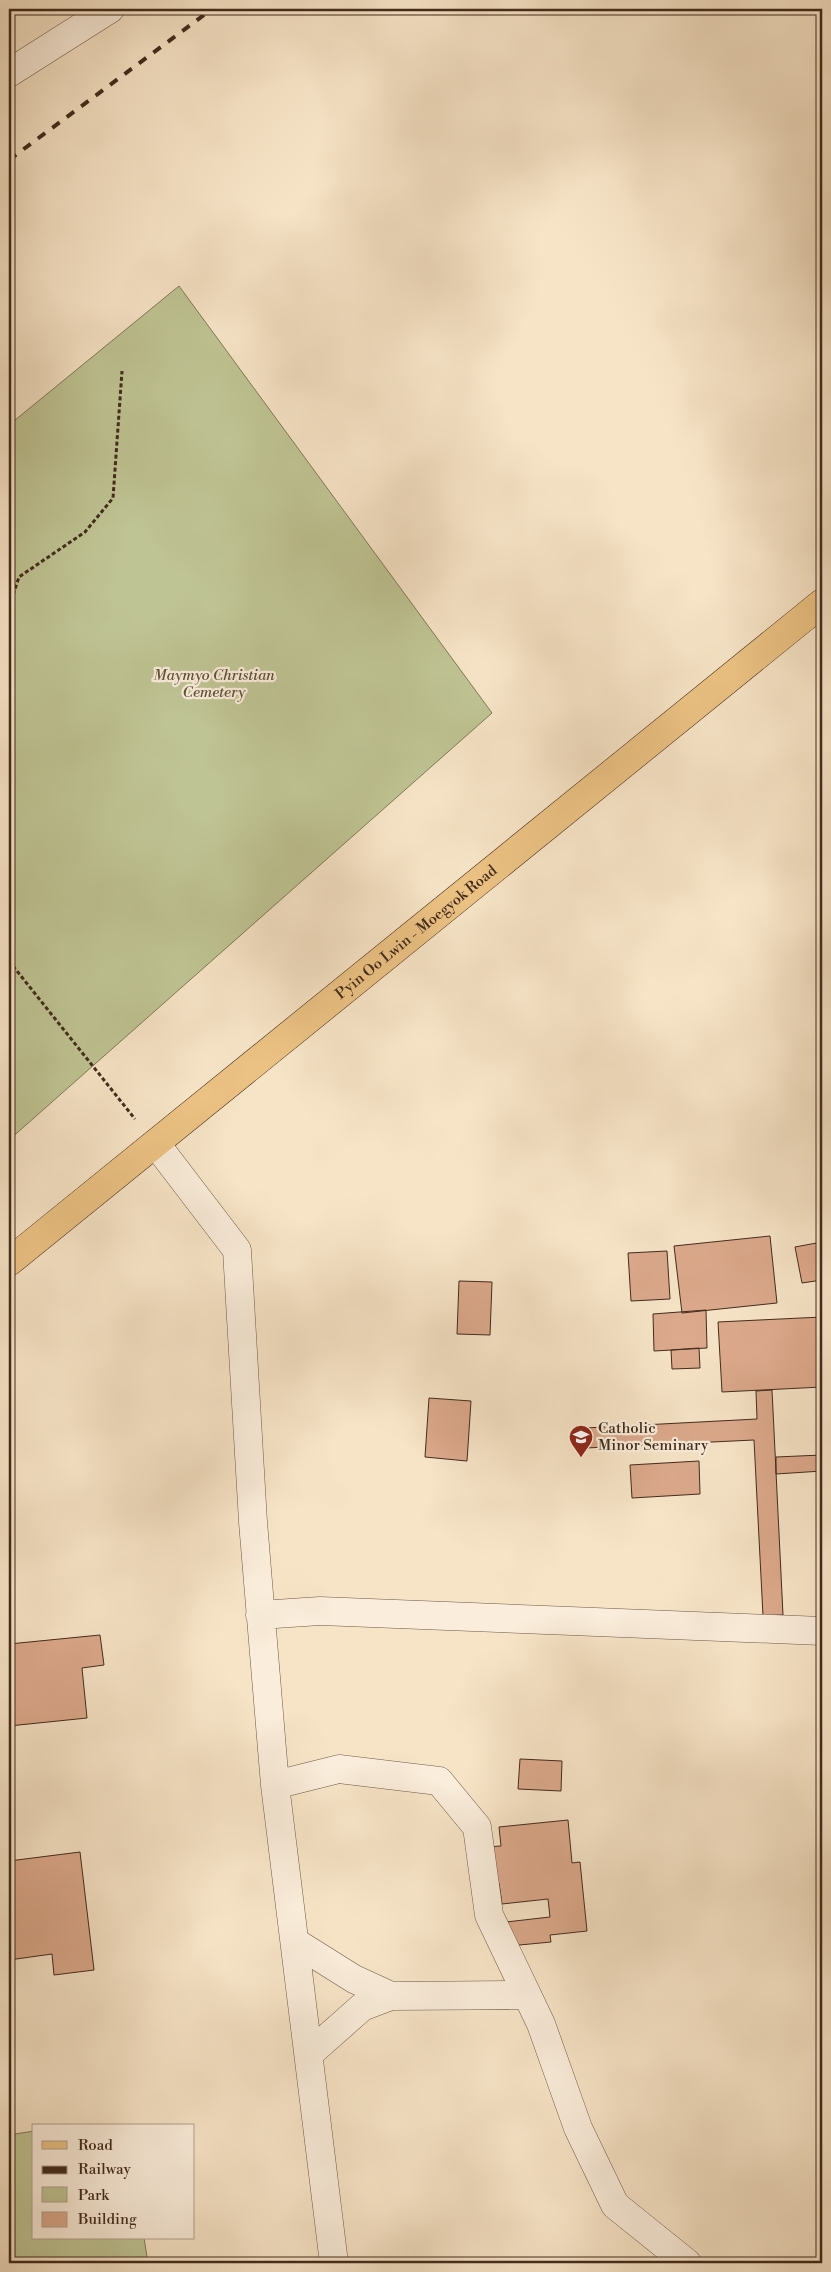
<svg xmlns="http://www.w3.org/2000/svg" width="831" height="2272" viewBox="0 0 831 2272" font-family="'Libre Bodoni',serif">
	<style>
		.green { fill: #bfc494; stroke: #807858 }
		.building { fill: #dca98c; stroke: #412b1c }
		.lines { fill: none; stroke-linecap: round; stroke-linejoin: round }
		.minor-casing { stroke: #6e5947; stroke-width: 29 }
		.major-casing { stroke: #412b1c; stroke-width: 29 }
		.path { stroke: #412b1c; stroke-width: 3; stroke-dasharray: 4 2.5; stroke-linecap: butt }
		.minor { stroke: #faeddb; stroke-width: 28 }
		.major { stroke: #ecc284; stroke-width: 28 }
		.rail { stroke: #412b1c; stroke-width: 4; stroke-dasharray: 9 9; stroke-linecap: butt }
		.labels { text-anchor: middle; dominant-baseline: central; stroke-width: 4.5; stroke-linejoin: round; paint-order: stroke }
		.park-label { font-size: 15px; font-style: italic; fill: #60513a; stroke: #faeddb }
		.street-label { font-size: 15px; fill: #412b1c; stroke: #faeddb }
		.poi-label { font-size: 15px; fill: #412b1c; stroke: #faeddb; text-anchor: start }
	</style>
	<rect width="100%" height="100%" fill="#f7e4c7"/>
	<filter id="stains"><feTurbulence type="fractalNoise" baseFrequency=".004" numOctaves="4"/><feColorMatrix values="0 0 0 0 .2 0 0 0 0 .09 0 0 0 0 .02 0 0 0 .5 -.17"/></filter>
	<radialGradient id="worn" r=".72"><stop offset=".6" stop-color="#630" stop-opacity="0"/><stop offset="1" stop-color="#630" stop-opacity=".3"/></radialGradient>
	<path class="green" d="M179 286 492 713 9 1140V425Z
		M34 2131V2238H144L148 2263H9V2135Z"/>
	<path class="building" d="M770 1236 777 1303 682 1313 674 1246Z
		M822 1242V1280L802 1283 795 1247Z
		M667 1251 670 1299 631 1301 628 1253Z
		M459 1281 492 1282 490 1335 457 1334Z
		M706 1310 707 1348 654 1351 653 1314Z
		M822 1317V1387L722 1392 718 1322Z
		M699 1348 700 1368 672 1369 671 1350Z
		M772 1390 783 1615 763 1616 754 1440 586 1448 585 1428 757 1419 756 1391Z
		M429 1398 471 1401 467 1461 425 1457Z
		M822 1455V1471L776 1474V1457Z
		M699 1461 700 1494 632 1498 630 1465Z
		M100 1635 104 1665 82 1668 87 1718 9 1726V1644Z
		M520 1759 562 1761 561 1791 518 1789Z
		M568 1820 572 1863 580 1862 587 1931 550 1935 551 1942 509 1946 506 1922 550 1917 548 1899 502 1904 499 1883 490 1884 486 1847 501 1846 499 1827Z
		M80 1852 94 1970 54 1975 52 1954 9 1960V1861Z"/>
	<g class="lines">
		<defs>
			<path id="minor" d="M9 73 110 9
				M156 1144 237 1250 253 1522 275 1785 334 2263
				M260 1615 320 1611 822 1631
				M275 1785 339 1769 439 1781 477 1827 489 1915 541 2024 578 2128 615 2205 687 2263
				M295 1942 354 1979 391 1996
				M309 2054 362 2007 391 1996 527 1995"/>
			<g id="major">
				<path id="s1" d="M9 1262 822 603"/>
			</g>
		</defs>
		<use href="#minor" class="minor-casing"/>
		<use href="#major" class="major-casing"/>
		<path class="path" d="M9 607 19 577 85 532 113 498 122 371
			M9 961 135 1119"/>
		<use href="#minor" class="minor"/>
		<use href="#major" class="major"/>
		<path class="rail" d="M9 160 212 9"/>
	</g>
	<defs>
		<symbol id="school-pin" viewBox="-11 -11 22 30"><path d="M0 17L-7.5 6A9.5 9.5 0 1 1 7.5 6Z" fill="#8f2418" stroke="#faeddb"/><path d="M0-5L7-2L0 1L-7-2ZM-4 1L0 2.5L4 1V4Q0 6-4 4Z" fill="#fff"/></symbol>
	</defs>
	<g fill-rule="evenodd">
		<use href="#school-pin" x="567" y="1423" width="28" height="38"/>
	</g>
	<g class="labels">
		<g class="park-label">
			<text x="214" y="675">Maymyo Christian<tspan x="214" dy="17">Cemetery</tspan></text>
		</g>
		<g class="street-label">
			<text stroke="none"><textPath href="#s1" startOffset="524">Pyin Oo Lwin - Moegyok Road</textPath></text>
		</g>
		<g class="poi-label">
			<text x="598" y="1428">Catholic<tspan x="598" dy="17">Minor Seminary</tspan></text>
		</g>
	</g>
	<rect width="831" height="2272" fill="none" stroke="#f7e4c7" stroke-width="30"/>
	<rect x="10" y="10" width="811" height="2252" fill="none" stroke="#412b1c" stroke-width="2.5"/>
	<rect x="15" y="15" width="801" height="2242" fill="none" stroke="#412b1c"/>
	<rect x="32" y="2124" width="162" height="115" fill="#faeddb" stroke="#b09f8f"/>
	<rect x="42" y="2141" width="25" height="8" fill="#ecc284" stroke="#b09f8f"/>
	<text x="78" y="2150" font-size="15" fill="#412b1c">Road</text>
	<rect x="42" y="2166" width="25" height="8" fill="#412b1c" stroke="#b09f8f"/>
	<text x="78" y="2174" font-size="15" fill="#412b1c">Railway</text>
	<rect x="42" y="2187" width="25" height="15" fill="#bfc494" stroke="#b09f8f"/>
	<text x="78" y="2200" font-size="15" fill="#412b1c">Park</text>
	<rect x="42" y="2212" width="25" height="15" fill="#dca98c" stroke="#b09f8f"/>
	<text x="78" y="2224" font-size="15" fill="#412b1c">Building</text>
	<rect width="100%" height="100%" filter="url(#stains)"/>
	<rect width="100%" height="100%" fill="url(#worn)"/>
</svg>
